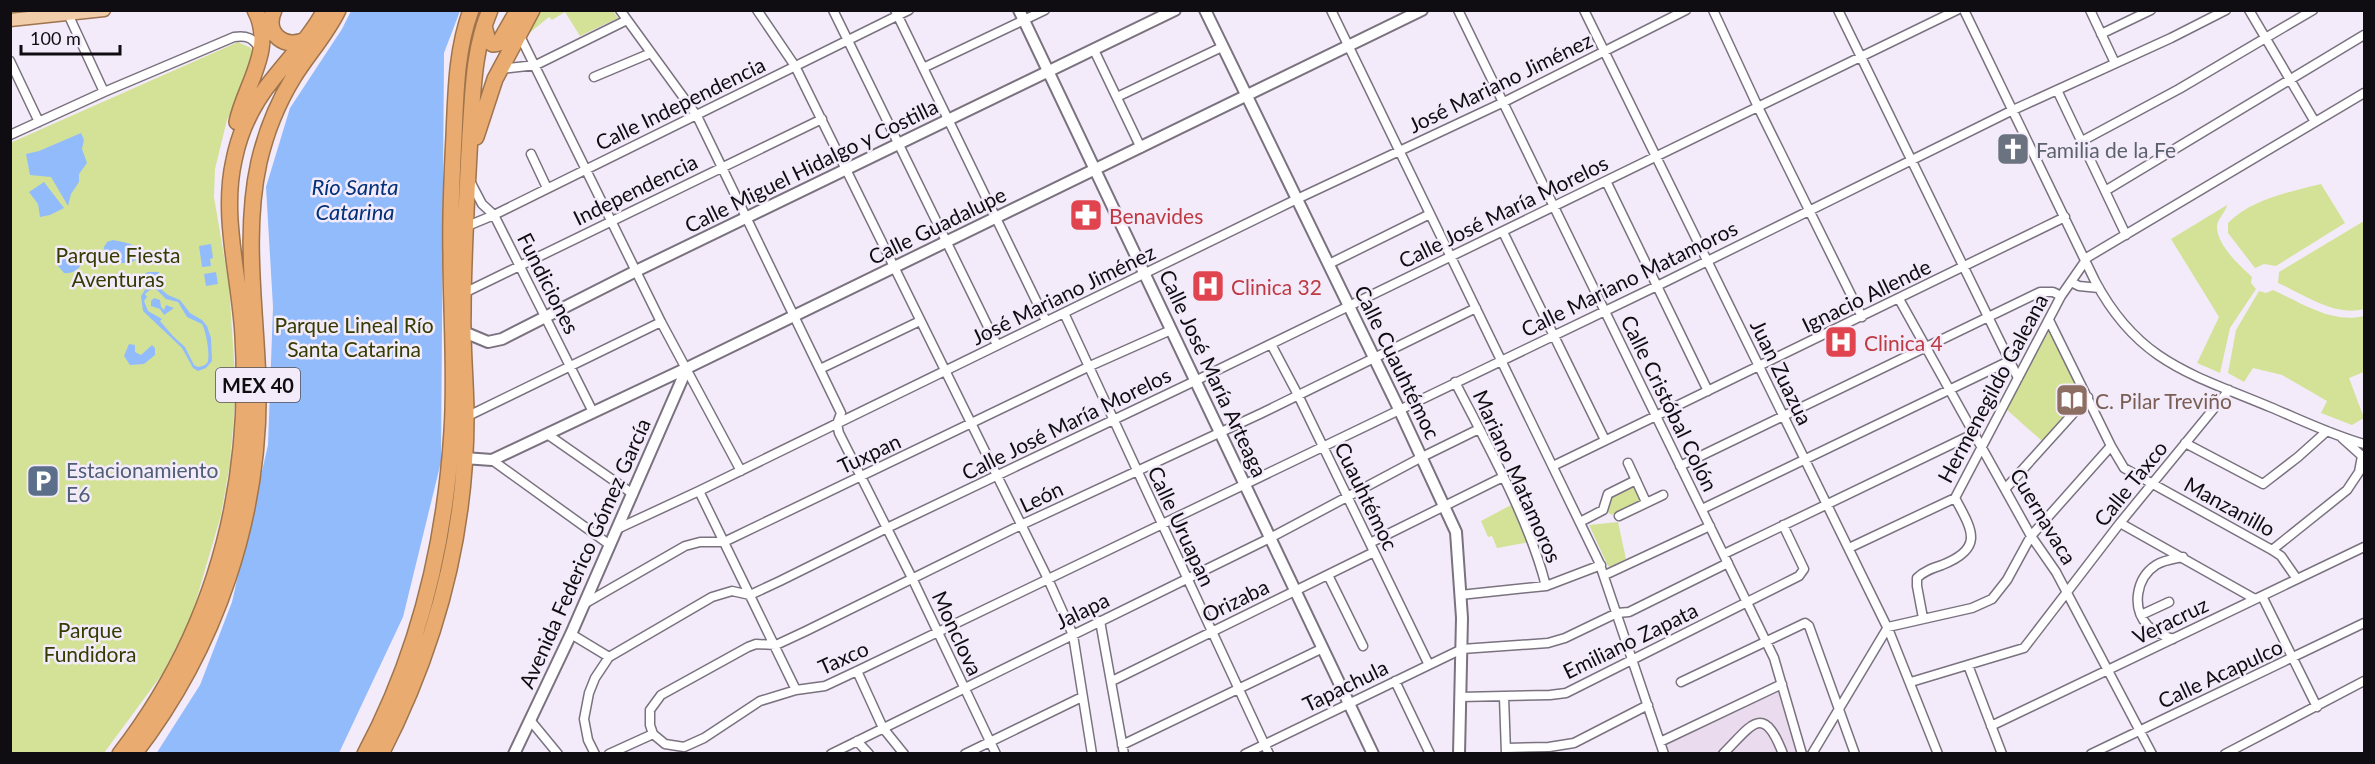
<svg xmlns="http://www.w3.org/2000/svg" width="2375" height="764" viewBox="0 0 2375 764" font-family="Lato,sans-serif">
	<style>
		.commercial { fill: #eadbee }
		.green { fill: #d4e297 }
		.water { fill: #92bbfc; fill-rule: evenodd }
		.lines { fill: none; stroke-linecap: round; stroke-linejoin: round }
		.street-casing { stroke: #7a727f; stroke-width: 11 }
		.secondary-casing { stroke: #7a727f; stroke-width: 14 }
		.primary-casing { stroke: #9d744e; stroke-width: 15 }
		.highway-casing { stroke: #9d744e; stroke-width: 18 }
		.street { stroke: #fff; stroke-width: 8 }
		.secondary { stroke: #fff; stroke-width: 10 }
		.primary { stroke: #f2cda9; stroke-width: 12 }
		.highway { stroke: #e9ab6f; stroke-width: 15 }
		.rail { stroke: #322f35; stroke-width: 2; stroke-dasharray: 3 6; stroke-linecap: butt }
		.labels { text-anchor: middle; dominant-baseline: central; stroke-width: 5; stroke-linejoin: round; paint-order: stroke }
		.shield { fill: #f3ebfa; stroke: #535057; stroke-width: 1.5 }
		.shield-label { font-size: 20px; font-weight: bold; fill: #0f0d11 }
		.street-label { font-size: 21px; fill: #0f0d11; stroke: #f3ebfa }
		.worship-label { font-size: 21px; fill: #5b616d; stroke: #f3ebfa; text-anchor: start }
		.health-label { font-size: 21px; fill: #be3a42; stroke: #f3ebfa; text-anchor: start }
		.park-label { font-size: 21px; fill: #353c00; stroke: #f3ebfa }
		.education-label { font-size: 21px; fill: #785e54; stroke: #f3ebfa; text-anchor: start }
		.service-label { font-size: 21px; fill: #4e5e75; stroke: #f3ebfa; text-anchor: start }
		.water-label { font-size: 22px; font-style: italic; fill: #01317a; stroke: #f3ebfa }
	</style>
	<rect width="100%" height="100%" fill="#f3ebfa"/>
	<path class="commercial" d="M1782 684 1803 753H1663L1660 742Z"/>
	<path class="green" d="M541 11H613L618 18 580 36 565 12 552 20 549 17 527 35Z
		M238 42 251 48 254 63 227 120 215 169 214 197 229 285 236 390 230 463 221 515 191 618 163 673 104 753H11L10 143Z
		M2321 184 2345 223 2276 266 2264 264 2255 268 2228 233V223C2252 199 2289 192 2321 184Z
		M2227 205C2226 212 2218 218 2217 226 2216 244 2240 266 2252 277L2251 283 2256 289 2230 328 2220 373 2197 363 2219 317 2171 239Z
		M2364 221V309C2335 317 2305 295 2278 283L2279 272Z
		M2273 290C2302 303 2332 324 2364 316V372L2349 378 2364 418 2352 425 2321 413 2327 401 2282 375 2253 368 2244 382 2228 373 2236 330 2259 291 2266 293Z
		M2049 331 2082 397 2042 441 2006 409Z
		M1634 484 1640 502 1612 515 1606 511 1609 496Z
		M1511 505 1530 542 1497 548 1492 536 1488 537 1481 521Z
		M1618 522 1626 559 1610 567 1608 566 1589 525Z"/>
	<path class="water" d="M351 11H460L444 53 441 462 403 617 339 753 156 754 200 685 232 602 268 445 273 307 266 187 290 108 342 29Z
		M81 133 84 140 82 149 87 163 79 174V182L71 194 68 206 51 177 30 175 26 154 39 151Z
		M44 182 64 208 50 215 40 217 38 204 29 192Z
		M113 240C125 243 138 242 139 257 130 267 113 264 104 254V247L107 242Z
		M211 244 213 258 210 259 211 266 202 267 199 246Z
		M86 253 89 260 83 261C80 269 73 274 64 273L58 266 60 259 65 254 82 257Z
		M148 272H159L156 285 168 295 180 300 190 313 202 320 207 326 211 338 212 361 206 368 198 371 193 368 182 348 143 311 141 296 147 287 140 277ZM151 289H156L166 299 178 302 187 317 202 324C206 331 211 357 207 363 205 366 202 366 198 367L194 365 185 347 173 336 160 321 162 319 148 311 144 301 147 297 145 294Z
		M216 272 218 284 206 286 204 274Z
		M154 298 160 300 161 307 164 310 166 305 174 308 164 315 160 309 151 306V301Z
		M129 344 135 345V352L141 355 152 345 155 348V355L144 364 130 365 124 356Z"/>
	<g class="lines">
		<defs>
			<path id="street" d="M620 10 697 116 841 413 837 424 839 433 913 580 996 754
				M757 10 795 66 1048 579 1073 635 1092 754
				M833 10 997 345
				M895 10 1046 321
				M1331 10 1599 562 1664 754
				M1458 10 1774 658 1802 754
				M1584 10 1889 631 1938 754
				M1713 10 1758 107 1862 317
				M1838 10 2018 378
				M1964 10 2095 281C2138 362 2191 374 2270 407 2301 420 2332 435 2364 444
				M2090 10 2115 63
				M2249 10 2315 122
				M68 14 104 92
				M519 34 661 322 741 471
				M2101 34 2151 10
				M1094 50 1141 148
				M10 61 39 122
				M923 68 1045 10
				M500 69 536 65 627 20
				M594 77 651 53
				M2057 90 2126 235
				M1117 97 1222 47
				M10 135 104 92 234 37C247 35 253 38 260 49
				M2082 141 2179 89 2313 10
				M531 154 547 188
				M470 181 482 204 494 215 593 412
				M1606 181 1708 391
				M2105 191 2364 35
				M465 227 494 215 909 10
				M1503 232 1605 440
				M1329 264 1430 214
				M2071 282 2079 286 2099 288
				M464 293 822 119
				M1899 299 2031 536 2056 572 2152 754
				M1476 308 1262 413 1021 525 806 631 776 645 756 644 748 647 661 695 650 710V725L653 734 665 744 684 747 704 738 760 701 796 690 825 686 857 671 1657 286 2013 110 2171 38 2226 10
				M1064 313 1269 754
				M2049 320 2111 446 2124 468 2272 550 2281 556 2297 579
				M1271 344 1298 395 1429 665
				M820 369 920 321
				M1455 382C1487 444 1529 519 1546 586
				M466 417 661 322
				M547 434 633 494
				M2342 438 2362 456 2364 455
				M2185 443 2263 484 2298 457 2327 431
				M492 460 610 545
				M1628 463 1646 502
				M1553 466 2065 217
				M1680 466 2040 292H2053L2061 296
				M2006 488 2088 397
				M699 491 796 690
				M1702 509 2009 361
				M1619 516 1663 495
				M1580 522 1603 510 1608 494 1636 480
				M2120 523 2255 599
				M617 529 699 491 1297 199 1504 102 1686 10
				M1370 543 1503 477
				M1849 548 1955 498 2061 296 2088 257 2364 93
				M2272 550 2347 490 2359 472 2362 456
				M1724 554 1975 433
				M1328 575 1363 646
				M1605 575 1710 526
				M1460 595 1546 586 1601 565
				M2262 596 2317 707
				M584 604 685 546 700 542H724L1090 366 1171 330
				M2141 615 2169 602
				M1923 618 1917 586V578C1924 571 1933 568 1942 565 1985 548 1972 530 1955 498
				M1100 621 1124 754
				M571 634 609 657
				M2173 639C2164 636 2155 632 2148 626 2131 608 2136 578 2156 565 2164 560 2174 559 2183 557
				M1968 665 2002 754
				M857 671 883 728 904 754
				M1112 681 1374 552
				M1395 681 1430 754
				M1681 682 1805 623 1809 626 1855 754
				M1911 682 2024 648 2120 523 2229 390
				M1460 697 1550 695 1566 693 1799 576 1804 569 1783 525
				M1504 697 1506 753
				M530 720 558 754
				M1991 726 2364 547
				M857 741 869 754
				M1660 742 1782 684
				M1122 745 1323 648
				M1506 748 1549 747 1574 743 1648 705
				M595 754 588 740 584 719 589 693 595 678 609 657 712 597 732 591 750 595 780 581 887 528 1197 380 1957 10
				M609 754 653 734
				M831 754 1270 538 1422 457 1479 429
				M965 754 1082 697
				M1245 754 1462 649 1548 643 1565 638 1617 613 1629 612 1728 563
				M1723 754C1752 725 1763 702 1783 754
				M1812 754 1888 627 1972 608 1992 599 2007 580 2031 536 2111 446
				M2091 754 2364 623
				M2225 754 2364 681"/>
			<path id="secondary" d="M1019 10 1373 754
				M1205 10 1399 409 1456 532 1462 618 1459 754
				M464 332 488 342 502 339 636 271 1175 10
				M464 458 492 460 687 368 1422 10
				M514 754 571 634 687 368"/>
			<path id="primary" d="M10 20 104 10"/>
			<path id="highway" d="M274 10C263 34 286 51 307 39
				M484 26 488 41 493 44 499 43 518 10
				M237 122C244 87 276 48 255 10
				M476 137 495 79 532 10
				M120 754C215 631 252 489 243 336 240 278 221 217 234 160 240 130 254 102 273 79 291 56 311 36 325 10
				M134 754C216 648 261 516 258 383 256 310 243 234 259 162 266 132 277 104 293 78 307 55 326 35 338 10
				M365 754C419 653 445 544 452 431 456 374 451 312 451 254 450 215 452 175 454 136 456 93 456 51 471 10
				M381 754C435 649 466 535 466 417 466 382 462 347 463 313 463 254 467 194 470 135 473 93 473 50 490 10"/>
		</defs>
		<use href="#street" class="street-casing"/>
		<use href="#secondary" class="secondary-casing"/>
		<use href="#primary" class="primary-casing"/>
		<use href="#highway" class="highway-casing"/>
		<use href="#street" class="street"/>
		<use href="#secondary" class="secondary"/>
		<use href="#primary" class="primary"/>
		<use href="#highway" class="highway"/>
		<path class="rail" d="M10 11 12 10"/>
	</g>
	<defs>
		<symbol id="church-square" viewBox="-11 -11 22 22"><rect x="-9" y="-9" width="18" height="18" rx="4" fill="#6b7280" stroke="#f3ebfa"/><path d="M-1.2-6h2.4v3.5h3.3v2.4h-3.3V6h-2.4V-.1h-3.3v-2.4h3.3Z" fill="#fff"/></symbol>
		<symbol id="pharmacy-square" viewBox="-11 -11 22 22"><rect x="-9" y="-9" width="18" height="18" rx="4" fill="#e0444e" stroke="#f3ebfa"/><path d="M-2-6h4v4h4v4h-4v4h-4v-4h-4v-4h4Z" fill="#fff"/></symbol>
		<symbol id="hospital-square" viewBox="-11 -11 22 22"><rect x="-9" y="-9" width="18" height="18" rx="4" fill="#e0444e" stroke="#f3ebfa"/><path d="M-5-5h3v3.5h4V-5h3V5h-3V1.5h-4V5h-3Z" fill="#fff"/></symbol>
		<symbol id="library-square" viewBox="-11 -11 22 22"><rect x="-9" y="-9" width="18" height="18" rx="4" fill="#8d6e63" stroke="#f3ebfa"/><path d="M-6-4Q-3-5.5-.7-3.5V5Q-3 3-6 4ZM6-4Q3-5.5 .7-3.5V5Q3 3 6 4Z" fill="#fff"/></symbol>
		<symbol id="parking-square" viewBox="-11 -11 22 22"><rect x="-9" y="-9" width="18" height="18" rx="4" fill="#5c6f8a" stroke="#f3ebfa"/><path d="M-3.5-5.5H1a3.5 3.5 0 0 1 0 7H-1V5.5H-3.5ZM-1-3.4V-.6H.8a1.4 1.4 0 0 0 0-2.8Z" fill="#fff"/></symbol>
	</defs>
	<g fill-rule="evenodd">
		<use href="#church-square" x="1994" y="130" width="38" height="38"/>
		<use href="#pharmacy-square" x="1067" y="196" width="38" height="38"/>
		<use href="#hospital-square" x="1189" y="267" width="38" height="38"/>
		<use href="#hospital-square" x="1822" y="323" width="38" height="38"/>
		<use href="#library-square" x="2053" y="381" width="38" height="38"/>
		<use href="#parking-square" x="24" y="462" width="38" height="38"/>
	</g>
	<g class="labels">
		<rect class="shield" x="216" y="368" width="84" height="34" rx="4.5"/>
		<g class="shield-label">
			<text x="258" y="385">MEX 40</text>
		</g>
		<g class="street-label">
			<text transform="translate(1500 82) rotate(-26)">José Mariano Jiménez</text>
			<text transform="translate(680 103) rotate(-26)">Calle Independencia</text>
			<text transform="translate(811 165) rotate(-26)">Calle Miguel Hidalgo y Costilla</text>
			<text transform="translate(635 189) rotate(-26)">Independencia</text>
			<text transform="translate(1503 211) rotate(-26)">Calle José María Morelos</text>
			<text transform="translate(937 225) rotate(-26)">Calle Guadalupe</text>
			<text transform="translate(1629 278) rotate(-26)">Calle Mariano Matamoros</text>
			<text transform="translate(549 283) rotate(63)">Fundiciones</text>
			<text transform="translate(1063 294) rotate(-26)">José Mariano Jiménez</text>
			<text transform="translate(1866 295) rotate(-26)">Ignacio Allende</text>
			<text transform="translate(1398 362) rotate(64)">Calle Cuauhtémoc</text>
			<text transform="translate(1782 372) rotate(64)">Juan Zuazua</text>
			<text transform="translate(1214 373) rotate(65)">Calle José María Arteaga</text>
			<text transform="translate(1992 388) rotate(-62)">Hermenegildo Galeana</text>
			<text transform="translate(1670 403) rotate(64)">Calle Cristóbal Colón</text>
			<text transform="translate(1066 423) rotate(-26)">Calle José María Morelos</text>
			<text transform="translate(869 453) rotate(-25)">Tuxpan</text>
			<text transform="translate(1518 476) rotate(66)">Mariano Matamoros</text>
			<text transform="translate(2130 483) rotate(-51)">Calle Taxco</text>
			<text transform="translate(1041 496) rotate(-25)">León</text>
			<text transform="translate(1367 496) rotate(64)">Cuauhtémoc</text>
			<text transform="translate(2230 506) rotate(29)">Manzanillo</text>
			<text transform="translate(2044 516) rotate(59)">Cuernavaca</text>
			<text transform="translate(1182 526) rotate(65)">Calle Uruapan</text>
			<text transform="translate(584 553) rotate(-66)">Avenida Federico Gómez García</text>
			<text transform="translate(1235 600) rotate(-26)">Orizaba</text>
			<text transform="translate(1082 610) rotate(-26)">Jalapa</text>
			<text transform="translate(2170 620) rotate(-26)">Veracruz</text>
			<text transform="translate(958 633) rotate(65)">Monclova</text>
			<text transform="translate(1630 640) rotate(-26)">Emiliano Zapata</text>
			<text transform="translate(843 657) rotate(-24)">Taxco</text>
			<text transform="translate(2220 673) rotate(-25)">Calle Acapulco</text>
			<text transform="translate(1345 685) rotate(-26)">Tapachula</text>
		</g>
		<g class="worship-label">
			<text x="2036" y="149">Familia de la Fe</text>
		</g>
		<g class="health-label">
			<text x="1109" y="215">Benavides</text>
			<text x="1231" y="286">Clinica 32</text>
			<text x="1864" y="342">Clinica 4</text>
		</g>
		<g class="park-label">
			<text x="118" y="254">Parque Fiesta<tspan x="118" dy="24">Aventuras</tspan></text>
			<text x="354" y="324">Parque Lineal Río<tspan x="354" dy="24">Santa Catarina</tspan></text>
			<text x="90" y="629">Parque<tspan x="90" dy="24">Fundidora</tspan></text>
		</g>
		<g class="education-label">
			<text x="2095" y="400">C. Pilar Treviño</text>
		</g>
		<g class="service-label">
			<text x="66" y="469">Estacionamiento<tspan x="66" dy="24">E6</tspan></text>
		</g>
		<g class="water-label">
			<text x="355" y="186">Río Santa<tspan x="355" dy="25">Catarina</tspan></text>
		</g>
	</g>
	<rect width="2375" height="764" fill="none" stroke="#0f0d11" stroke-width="24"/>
	<path d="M21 45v9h99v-9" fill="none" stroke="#0f0d11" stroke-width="3"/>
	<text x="30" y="45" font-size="18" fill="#0f0d11" stroke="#f3ebfa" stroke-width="4.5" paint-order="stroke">100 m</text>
</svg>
